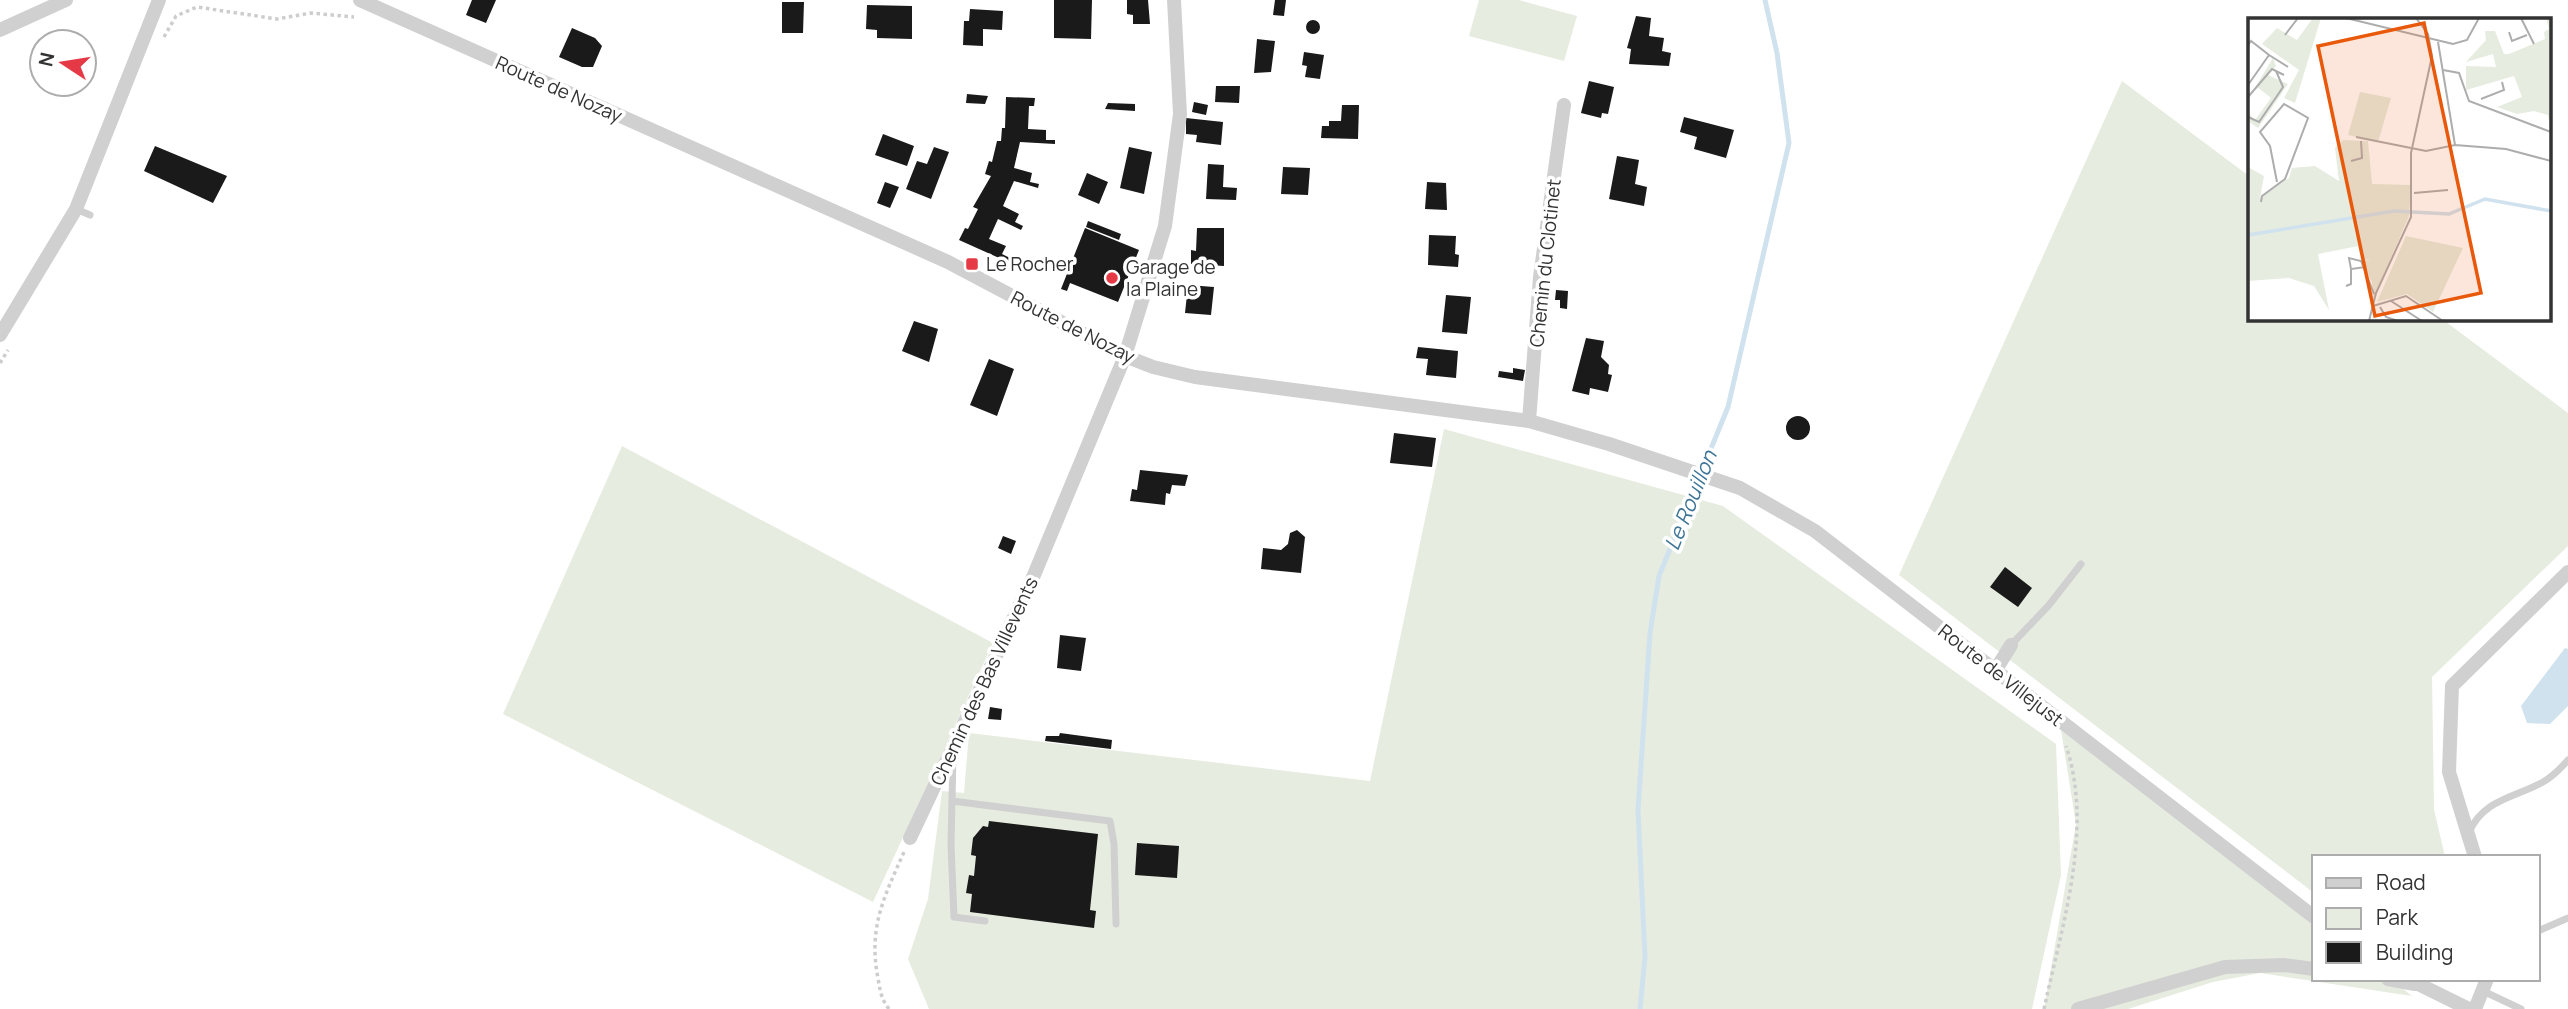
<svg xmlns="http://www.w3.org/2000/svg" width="2568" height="1009" viewBox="0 0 2568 1009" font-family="Manrope,sans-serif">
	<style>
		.green { fill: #e6ecdf }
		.water { fill: #cfe2ee }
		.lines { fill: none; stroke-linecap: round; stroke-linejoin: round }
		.stream { stroke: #cfe2ee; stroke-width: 5 }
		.building { fill: #1a1a1a }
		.path { stroke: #cdcdcd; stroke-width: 3.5; stroke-dasharray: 3.5 3.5; stroke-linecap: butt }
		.lane { stroke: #d0d0d0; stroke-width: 7 }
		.street { stroke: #d0d0d0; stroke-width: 14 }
		.poi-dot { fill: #e63946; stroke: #fff; stroke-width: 2.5 }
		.labels { text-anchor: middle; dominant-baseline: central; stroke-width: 7; stroke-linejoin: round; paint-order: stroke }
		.street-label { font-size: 19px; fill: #333; stroke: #fff }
		.poi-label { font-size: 19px; fill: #333; stroke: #fff; text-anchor: start }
		.water-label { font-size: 21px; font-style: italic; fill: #3f7597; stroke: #fff }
		.inset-river { fill: none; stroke: #cfe2ee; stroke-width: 3.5 }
		.inset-road { fill: none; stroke: #adadad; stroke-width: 2 }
		.view { fill: #e8590c; fill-opacity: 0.15; stroke: #e8590c; stroke-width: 3.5 }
		.inset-edge { fill: none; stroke: #333; stroke-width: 3.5 }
	</style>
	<rect width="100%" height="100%" fill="#fff"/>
	<path class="green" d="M1479 0H1519L1577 16 1564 61 1469 36Z
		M2122 81 2249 176 2250 318 2442 319 2568 413V546L2432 677 2434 809 2445 857H2314V893L1899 575Z
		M1444 429 1723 506 2056 744 2061 875 2032 1009H929L908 959 928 899 942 791 964 793 969 733 1370 781Z
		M622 446 993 643 873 902 503 714Z
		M2061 730 2314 920V979H2391L2412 996 2260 973 2213 982 2128 1009H2044L2076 824Z"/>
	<path class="water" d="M2565 648 2568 649V706L2550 724 2527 723 2521 706Z"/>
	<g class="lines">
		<path class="stream" d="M1640 1009 1645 957 1638 810 1650 633 1659 576 1728 407 1789 143 1777 53 1765 0"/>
	</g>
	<path class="building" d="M472 0H496L486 23 466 15Z
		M1054 0H1092L1091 39 1054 38Z
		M1127 0H1148L1150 24H1133V15L1127 14Z
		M1275 0H1286L1284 16 1273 15Z
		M782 2H804L803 33H782Z
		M867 5 912 6V39L877 38V30L866 29Z
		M970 9 1003 11 1002 30 983 29V46L963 45 964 21H969Z
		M1636 16 1651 18 1649 36 1664 38 1662 51 1671 53 1669 66 1629 64 1631 49 1627 48Z
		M1306 27a7 7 0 1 1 14 0a7 7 0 1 1-14 0Z
		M572 28 595 38 602 46 593 67H582L559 57Z
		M1257 39 1275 41 1271 72 1254 73Z
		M1304 52 1324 55 1320 79 1305 77 1307 66 1302 65Z
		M1589 81 1614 87 1608 114 1602 113 1601 118 1581 113Z
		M1216 86H1240L1239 103 1215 102Z
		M967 94 988 96 985 104 966 103Z
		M1006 97 1035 98 1034 106H1029L1028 129 1046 130V140H1055V144L1020 142 1014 168 1032 173 1030 182 1039 184 1038 188 1014 181 1003 206 1019 214 1015 222 1023 226 1021 230 998 219 989 239 1006 246 1002 254 1010 258 1008 262 959 240 965 228 968 229 978 209 973 207 991 176 985 174 989 161 992 162 997 141H1001L1002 128H1005Z
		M1194 102 1208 105 1206 115 1192 112Z
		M1108 103 1135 104V111L1105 109Z
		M1342 105H1359L1358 139 1321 138 1322 126H1329V121H1341Z
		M1684 117 1734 130 1726 158 1694 149 1697 137 1680 132Z
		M1186 118 1223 122 1221 145 1196 142 1197 135 1186 134Z
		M883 134 914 146 907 166 875 155Z
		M155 146 227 176 213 203 144 171Z
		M934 147 949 152 931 199 906 189 917 161 927 164Z
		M1129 147 1152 152 1144 194 1120 188Z
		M1617 156 1639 160 1635 184 1647 187 1644 206 1609 199Z
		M1208 164 1224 165 1223 187 1237 188 1236 200 1206 199Z
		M1283 167 1310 168 1308 195 1281 194Z
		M1087 173 1108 182 1099 204 1078 195Z
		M885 182 899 187 890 208 877 203Z
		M1427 182 1446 183 1447 210 1425 209Z
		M1088 221 1121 234 1119 240 1086 227Z
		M1085 228 1139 250 1118 302 1070 283 1067 291 1061 289Z
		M1197 228H1224V266L1191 264V250L1196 251Z
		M1429 235 1456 236 1455 254 1459 255 1458 267 1428 265Z
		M1188 285 1214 287 1211 315 1185 313Z
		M1556 290 1568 291 1567 309 1560 308V300H1555Z
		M1446 295 1471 297 1467 334 1442 332Z
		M914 321 938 329 929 362 902 351Z
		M1586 338 1604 341 1601 357 1609 365 1608 374 1612 375 1608 392 1590 388 1589 395 1572 391Z
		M1418 347 1458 351 1456 378 1426 375 1428 359 1416 358Z
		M989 359 1014 369 997 416 970 405Z
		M1513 368 1525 370 1523 381 1498 377 1499 371 1513 373Z
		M1786 428a12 12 0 1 1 24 0a12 12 0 1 1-24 0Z
		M1394 433 1436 438 1432 467 1390 463Z
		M1140 470 1188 475 1185 486 1172 485 1170 494 1166 493 1165 505 1130 501 1132 489 1137 490Z
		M1297 530 1305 537 1301 573 1261 569 1263 548 1281 550 1288 544 1290 533Z
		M1003 536 1016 541 1011 554 998 548Z
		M2005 567 2032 588 2018 607 1990 587Z
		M1060 635 1086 638 1081 671 1057 668Z
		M990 707 1002 709 1001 720 988 719Z
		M1060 733 1112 740 1111 749 1045 741 1046 736H1059Z
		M989 821 1098 834 1090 910 1096 911 1094 928 970 912 972 894 966 893 969 875 974 876 976 856 971 855 973 838 983 826 988 827Z
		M1137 843 1179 846 1177 878 1135 875Z"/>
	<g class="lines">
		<path class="path" d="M164 37 176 16 197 7 277 19 311 13 354 17
			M0 363 8 350
			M889 1009C881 999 880 990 878 978 868 928 884 897 904 852
			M2044 1009C2062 925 2094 829 2066 746"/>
		<path class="lane" d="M76 209 90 215
			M2011 645 2049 605 2081 564
			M953 755 951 845 954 917 985 921
			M952 801 1110 821 1114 844 1116 924
			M2469 832C2484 799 2514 798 2543 782 2552 777 2561 768 2568 760
			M2538 931 2568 918
			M2483 991 2521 1009"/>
		<path class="street" d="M360 0 948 262 1125 356 1153 367 1195 377 1529 421 1609 444 1740 488 1815 531 2314 917
			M0 30 66 0
			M0 335 76 209 159 0
			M1529 421 1540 277 1564 105
			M1995 671 2011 645
			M910 838 1034 575 1125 356 1165 226 1180 114 1174 0
			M2475 857 2449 772 2452 686 2568 572
			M2388 979 2415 984
			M2408 979 2469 1009
			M2078 1009 2225 967 2284 965 2314 969
			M2475 1009 2487 979"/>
	</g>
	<g class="poi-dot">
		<rect x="965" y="257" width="14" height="14" rx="3.5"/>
		<circle cx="1112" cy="278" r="7"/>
	</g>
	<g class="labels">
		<g class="street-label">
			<text transform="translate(559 89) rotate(24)">Route de Nozay</text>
			<text transform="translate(1545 263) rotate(-84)">Chemin du Clotinet</text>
			<text transform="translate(1073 327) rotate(27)">Route de Nozay</text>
			<text transform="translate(2001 675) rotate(38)">Route de Villejust</text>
			<text transform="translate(984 681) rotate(-65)">Chemin des Bas Villevents</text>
		</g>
		<g class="poi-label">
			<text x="986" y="264">Le Rocher</text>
			<text x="1126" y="267">Garage de<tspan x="1126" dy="22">la Plaine</tspan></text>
		</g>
		<g class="water-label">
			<text transform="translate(1690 500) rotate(-68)">Le Rouillon</text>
		</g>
	</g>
	<g transform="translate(2248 18)">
		<rect width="303" height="303" fill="#fff"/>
		<path d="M65 0H73L47 85 36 80 51 52 14 26 29 10 49 22ZM298 0H303V112L300 97 286 93 269 96 249 89 274 79 266 58 218 72V48L248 49 245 36 218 44 238 22 237 13H247L256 36H261L297 21 296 14 301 11ZM25 40 28 48 20 57 40 66 10 110 0 103V95L7 102 23 80 8 68ZM112 74 143 80 130 124 100 117ZM95 122 120 123 124 166 163 167 161 198 125 281 124 264 112 243 123 242 113 241 110 228 70 236 81 292 66 268 41 260 0 263V149L16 158 12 180 41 160 44 150 67 148 91 163 87 130ZM158 218 215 230 185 294 159 276 129 284Z" fill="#e6ecdf"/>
		<path class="inset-river" d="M0 217 146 193 201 196 237 181 303 193"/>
		<path class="inset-road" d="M98 0 205 26 219 22 231 0M273 0 286 26M261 14 264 23 279 17M37 17 50 0M190 24 207 127M0 27 3 23 21 37 0 67M21 37 40 49M195 52 211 55 221 83 303 114M0 79 24 51 36 57M233 81 256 72 254 64M0 99 11 104 31 75 35 69 28 53M108 119 178 133 207 127 258 131 303 143M103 143 114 140 113 123M166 175 200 172M13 184 14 178 37 161 60 100 36 86 12 114 22 128 29 164M103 251 101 240 113 243 126 276M98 268 103 266V251L117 249M143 283 174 303M125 288 158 278 195 303M132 289 138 299 150 303M121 303 128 275 163 199V135L184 38 180 16 168 0"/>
		<path class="view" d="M176 5 233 275 127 298 70 28Z"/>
		<rect width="303" height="303" class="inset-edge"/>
	</g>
	<rect x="2312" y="855" width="228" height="126" fill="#ffffff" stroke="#adadad" stroke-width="2"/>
	<rect x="2326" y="878" width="35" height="10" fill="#d0d0d0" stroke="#adadad" stroke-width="2"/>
	<text x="2376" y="890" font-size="21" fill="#333333">Road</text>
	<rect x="2326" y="908" width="35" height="21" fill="#e6ecdf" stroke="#adadad" stroke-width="2"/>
	<text x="2376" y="925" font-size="21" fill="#333333">Park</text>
	<rect x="2326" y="942" width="35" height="21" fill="#1a1a1a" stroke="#adadad" stroke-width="2"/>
	<text x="2376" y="960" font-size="21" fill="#333333">Building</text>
	<g transform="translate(63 63) rotate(282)"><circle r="33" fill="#ffffff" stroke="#adadad" stroke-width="2"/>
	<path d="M0-5L12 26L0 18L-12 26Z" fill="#e63946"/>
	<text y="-10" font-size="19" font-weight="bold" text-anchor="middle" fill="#333333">N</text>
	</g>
</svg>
